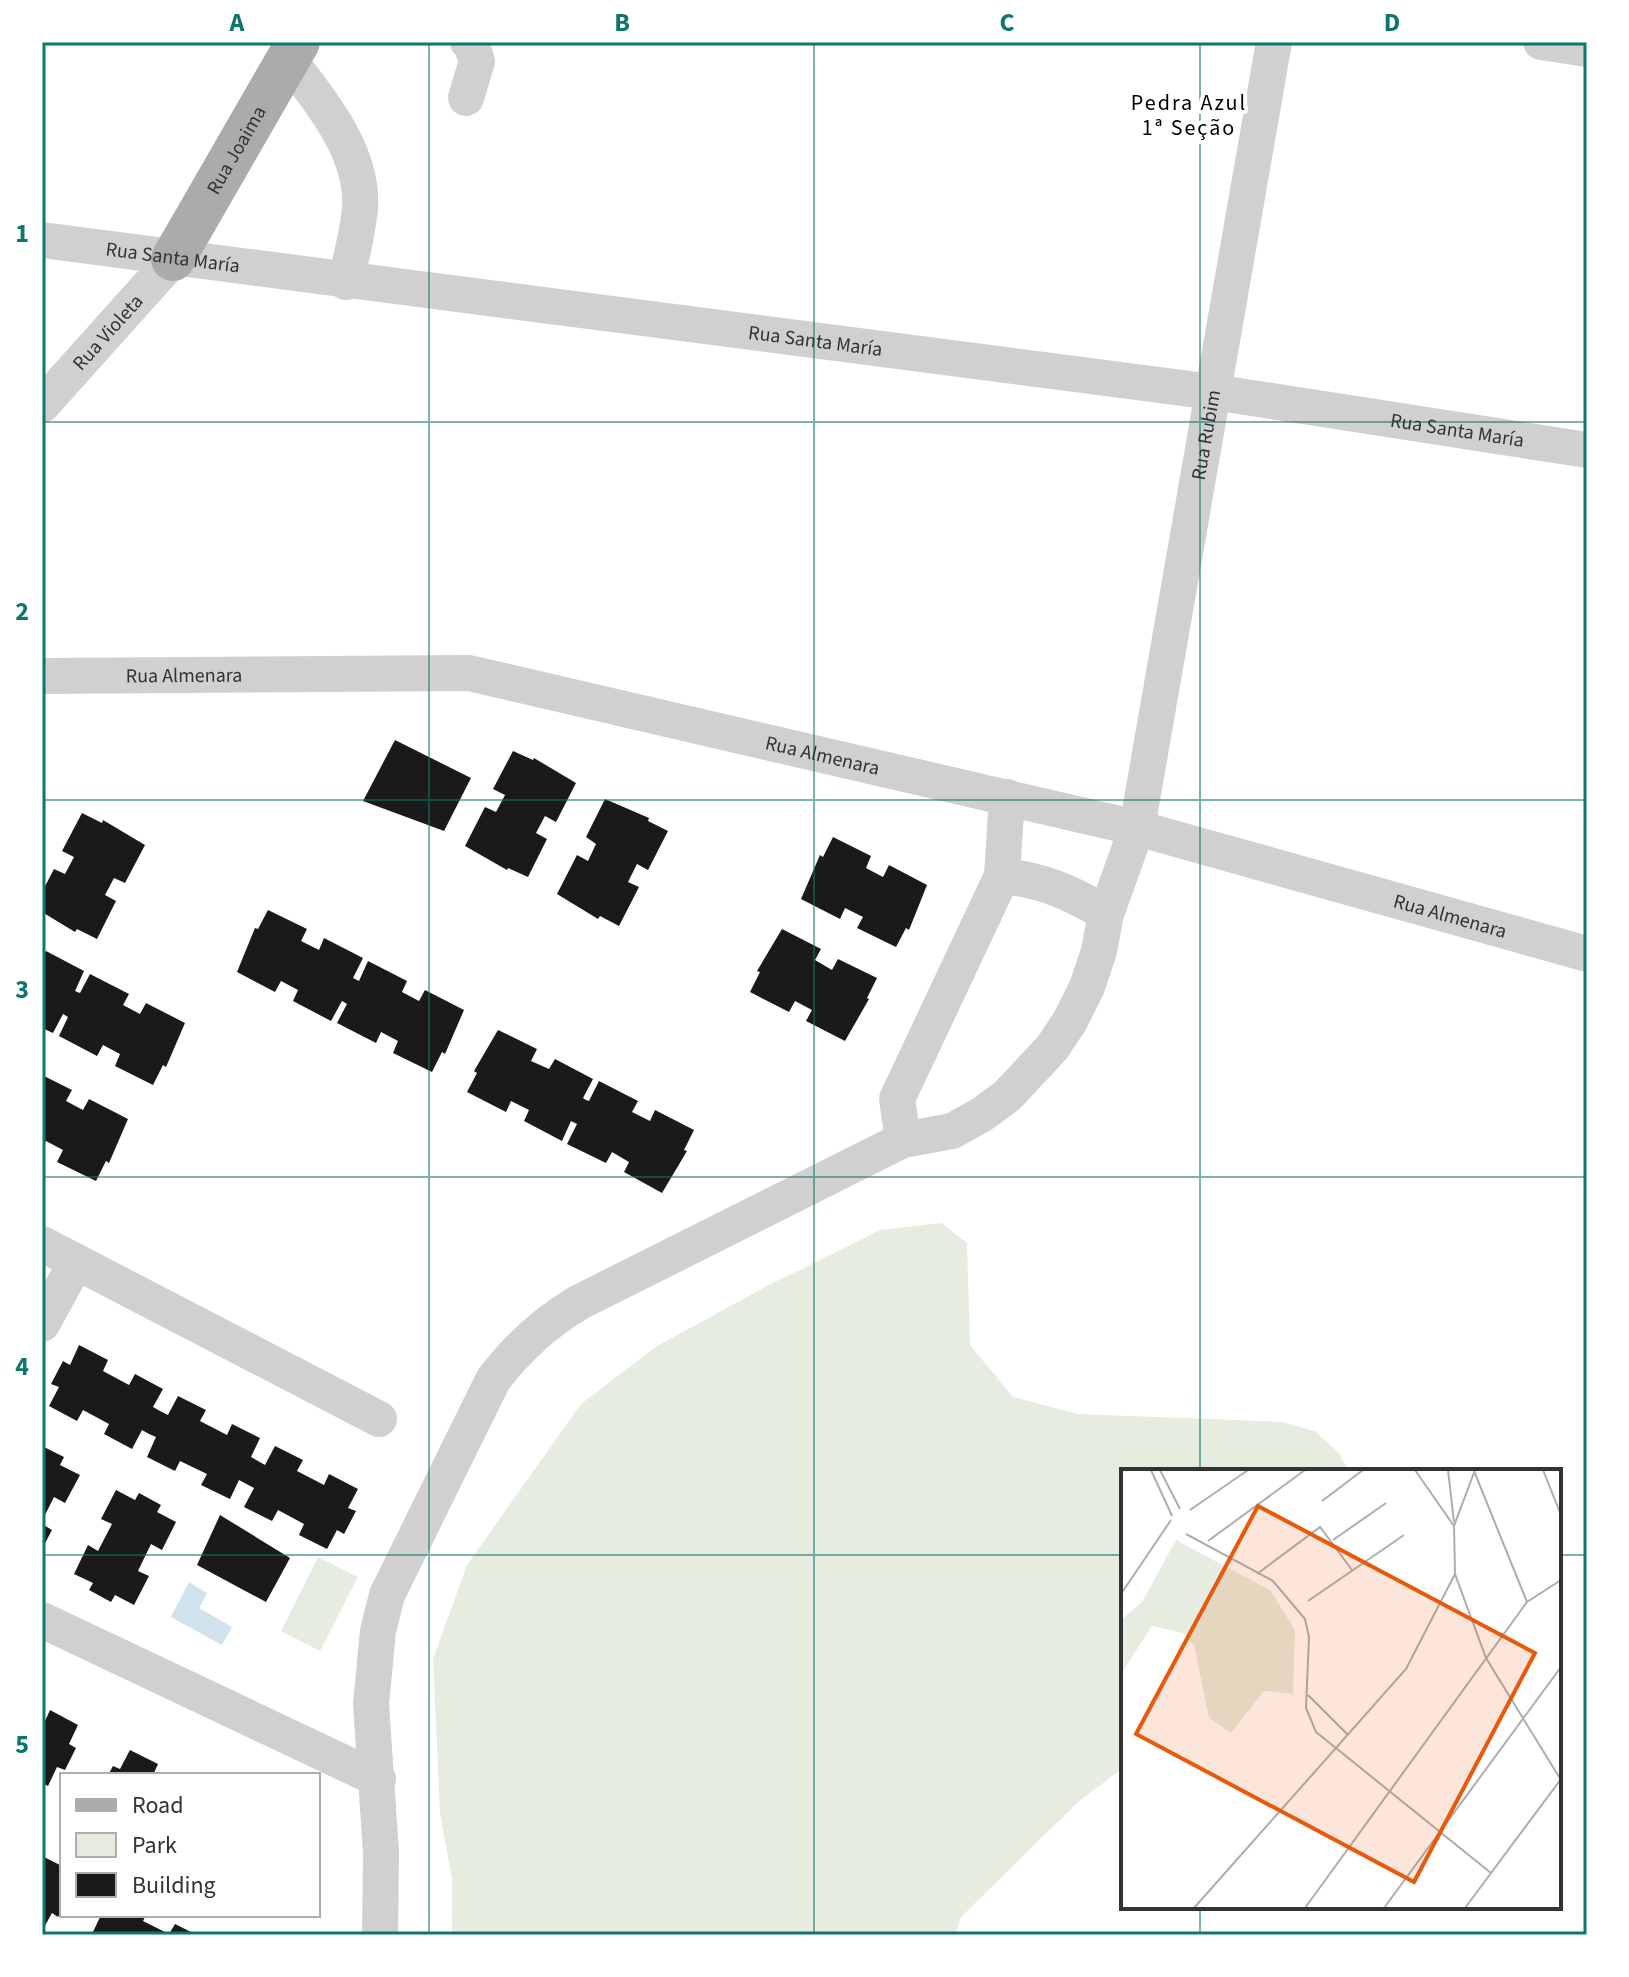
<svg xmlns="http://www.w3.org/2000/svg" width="1629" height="1977" font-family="'Source Sans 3',sans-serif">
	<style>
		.green { fill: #e6ecdf }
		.water { fill: #cfe2ee }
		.building { fill: #1a1a1a }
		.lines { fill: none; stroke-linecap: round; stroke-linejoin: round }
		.minor { stroke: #d0d0d0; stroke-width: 36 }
		.major { stroke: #ababab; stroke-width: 44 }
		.grid { fill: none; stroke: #0f766e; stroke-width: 2; stroke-opacity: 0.55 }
		.labels { text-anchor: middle; stroke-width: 8; stroke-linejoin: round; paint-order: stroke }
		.street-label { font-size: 20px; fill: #333; stroke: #fff }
		.neighbourhood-label { font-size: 22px; letter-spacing: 2px; fill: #000; stroke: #fff }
		.inset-road { fill: none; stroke: #adadad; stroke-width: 2 }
		.view { fill: #e8590c; fill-opacity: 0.15; stroke: #e8590c; stroke-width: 4 }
		.inset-edge { fill: none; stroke: #333; stroke-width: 4 }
		.neatline { fill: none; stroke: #0f766e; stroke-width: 3 }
		.grid-label { font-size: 26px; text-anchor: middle; font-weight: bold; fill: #0f766e }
	</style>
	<rect width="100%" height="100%" fill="#fff"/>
	<g class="green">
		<polygon points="941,1223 967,1243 970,1345 1013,1397 1078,1414 1282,1422 1315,1431 1339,1453 1349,1471 1123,1471 1123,1768 1078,1802 961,1917 955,1935 452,1935 452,1879 440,1813 433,1659 467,1565 581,1404 657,1346 767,1286 880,1230"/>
		<polygon points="318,1557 358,1577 320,1651 281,1631"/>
	</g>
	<polygon class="water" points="189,1582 207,1593 199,1608 232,1627 222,1645 171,1617"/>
	<g class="building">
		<polygon points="395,740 471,778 444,831 363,801"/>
		<polygon points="513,751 533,760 534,758 576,783 556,822 545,816 536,833 547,839 528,877 508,868 507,870 465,846 485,807 496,812 505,795 493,789"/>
		<polygon points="605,799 649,818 648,821 668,831 648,870 637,864 628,882 639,887 619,926 600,916 598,919 557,894 577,855 588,861 596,844 586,837"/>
		<polygon points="82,813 102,823 103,820 145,845 125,883 114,878 105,895 116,901 97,939 77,929 75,932 42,912 42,892 54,869 65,874 74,857 62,851"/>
		<polygon points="833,837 871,856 866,868 883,877 889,865 927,885 909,930 906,928 896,947 857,928 863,917 845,908 840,919 801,899 820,855 823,857"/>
		<polygon points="268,910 307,929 301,941 319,950 324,938 363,958 353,978 359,981 368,961 407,981 402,992 419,1001 425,990 464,1010 445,1054 442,1052 432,1072 393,1053 398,1041 381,1032 376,1043 337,1023 347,1004 344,1002 342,1001 331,1021 293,1001 298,990 281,981 275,992 237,972 255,928 258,929"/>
		<polygon points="782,929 821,949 815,960 832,970 838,959 877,978 867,998 869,999 845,1041 806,1021 812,1010 795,1001 789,1012 750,992 760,972 757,971"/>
		<polygon points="46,951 84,971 75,991 80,993 90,974 129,994 123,1005 140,1014 146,1003 185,1023 166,1067 163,1065 153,1085 115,1066 120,1054 103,1045 97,1056 59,1036 68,1017 63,1014 53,1033 42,1028 42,959"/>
		<polygon points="498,1030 537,1049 531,1061 549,1069 555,1059 593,1079 583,1098 586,1100 589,1101 599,1081 638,1101 632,1112 650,1121 655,1110 694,1130 684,1150 687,1151 662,1193 624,1172 629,1162 612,1152 606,1163 567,1144 577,1124 571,1121 562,1141 524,1121 529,1110 511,1101 506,1112 467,1092 477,1073 474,1071"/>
		<polygon points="42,1075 72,1090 66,1101 83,1110 89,1099 128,1119 109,1163 106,1161 96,1181 57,1162 63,1150 46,1141 42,1148"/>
		<polygon points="79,1345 108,1360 103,1371 129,1385 135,1374 163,1389 153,1407 160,1411 168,1415 178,1396 206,1410 200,1421 227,1435 232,1424 260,1438 251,1457 265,1465 275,1446 303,1460 297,1471 324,1485 329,1474 358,1489 348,1508 356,1511 344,1534 337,1530 327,1549 299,1535 304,1524 278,1510 272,1521 244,1507 254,1488 239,1480 230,1499 201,1485 207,1474 180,1461 175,1471 147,1457 156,1437 149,1434 142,1430 132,1449 104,1434 109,1424 83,1410 77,1421 49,1406 59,1387 51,1384 63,1361 70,1365"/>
		<polygon points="42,1446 64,1457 60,1465 80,1475 65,1503 54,1497 42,1521"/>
		<polygon points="116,1490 135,1500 139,1493 161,1505 157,1512 176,1522 162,1550 151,1544 138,1571 149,1576 134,1605 115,1595 111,1602 89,1590 93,1583 74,1574 88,1545 98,1551 112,1524 101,1519"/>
		<polygon points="220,1515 290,1558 266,1602 197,1565"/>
		<polygon points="42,1524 52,1530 42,1549"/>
		<polygon points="50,1710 78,1725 69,1744 76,1748 65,1770 57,1767 48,1786 42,1783 42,1720 45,1721"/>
		<polygon points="130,1750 158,1764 153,1775 108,1775 113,1766 120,1769"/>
		<polygon points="44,1857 62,1866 62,1910 58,1917 52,1913 42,1931"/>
		<polygon points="101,1915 146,1915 143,1921 169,1934 175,1924 197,1935 95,1935 92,1934"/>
	</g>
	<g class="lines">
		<g class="minor">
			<polyline points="1541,42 1587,49"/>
			<path d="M288,59C320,100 364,153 360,208C358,232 351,257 346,282"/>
			<polyline points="466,98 477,61 471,44 468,42"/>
			<path id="s1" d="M42,240L1213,392L1587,450"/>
			<path id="s2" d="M42,405L173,259"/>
			<path id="s3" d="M42,676L469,673L1137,828L1587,954"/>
			<path d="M1002,876C1042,880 1073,893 1106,914"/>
			<polyline points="903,1140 897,1099 1002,876 1007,797"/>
			<polyline points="42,1244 379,1419"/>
			<polyline points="42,1324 76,1262"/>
			<polyline points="42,1620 378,1779"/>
			<path id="s4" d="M380,1935L381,1853L371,1704L378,1631L387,1595L493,1380C517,1348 543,1324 578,1303L903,1140L952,1131L981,1115L1007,1096L1052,1048L1070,1021L1087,987L1099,951L1106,914L1137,828L1274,42"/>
		</g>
		<path class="major" id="s5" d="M173,259L298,42"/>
	</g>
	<path class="grid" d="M429,42V1935M814,42V1935M1200,42V1471M42,422H1587M42,800H1587M42,1177H1587M42,1555H1123M1559,1555H1587M1200,1907V1935"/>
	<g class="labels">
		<g class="street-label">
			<text dy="7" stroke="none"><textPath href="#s5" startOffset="126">Rua Joaima</textPath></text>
			<text dy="7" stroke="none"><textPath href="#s1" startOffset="132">Rua Santa María</textPath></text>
			<text dy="7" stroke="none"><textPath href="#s2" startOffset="98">Rua Violeta</textPath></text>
			<text dy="7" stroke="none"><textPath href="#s1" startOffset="780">Rua Santa María</textPath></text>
			<text dy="7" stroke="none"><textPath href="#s1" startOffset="1428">Rua Santa María</textPath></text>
			<text dy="7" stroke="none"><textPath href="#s4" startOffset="1878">Rua Rubim</textPath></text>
			<text dy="7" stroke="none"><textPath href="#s3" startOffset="142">Rua Almenara</textPath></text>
			<text dy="7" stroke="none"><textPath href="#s3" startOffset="790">Rua Almenara</textPath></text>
			<text dy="7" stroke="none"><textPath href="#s3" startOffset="1438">Rua Almenara</textPath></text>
		</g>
		<g class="neighbourhood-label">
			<text x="1189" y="110">Pedra Azul<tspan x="1189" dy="25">1ª Seção</tspan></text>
		</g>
	</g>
	<g transform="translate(1121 1469)">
		<rect width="440" height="440" fill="#fff"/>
		<path d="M55,71L149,121L174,161L172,225L143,222L110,264L88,249L73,176L62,164L31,157L0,205V151L21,133Z" fill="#e6ecdf"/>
		<path class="inset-road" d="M30,1L51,47M39,1L59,40M294,1L333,57M327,1L333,53M354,1L333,57L334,105L365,189M422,1L440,46M353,2L406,133M201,32L242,1M69,41L127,1M65,65L152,112L184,150L188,168L185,239L195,263L370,404M212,71L265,34M87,72L184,1M136,105L199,58L231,101M0,125L50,51M187,132L283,66M365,189L440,311M187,226L227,266M73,439L285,200L334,105M184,439L406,133L440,111M263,439L440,198M344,439L440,310"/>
		<path class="view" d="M137,37L414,184L293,413L15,265Z"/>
		<rect width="440" height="440" class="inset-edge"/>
	</g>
	<rect width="1629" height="1977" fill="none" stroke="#ffffff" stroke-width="88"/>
	<rect x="60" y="1773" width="260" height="144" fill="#ffffff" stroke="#adadad" stroke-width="2"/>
	<rect x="76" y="1799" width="40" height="12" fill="#ababab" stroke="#adadad" stroke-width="2"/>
	<text x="132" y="1813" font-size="24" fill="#333333">Road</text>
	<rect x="76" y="1833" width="40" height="24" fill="#e6ecdf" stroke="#adadad" stroke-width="2"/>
	<text x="132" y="1853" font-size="24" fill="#333333">Park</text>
	<rect x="76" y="1873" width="40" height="24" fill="#1a1a1a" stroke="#adadad" stroke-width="2"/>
	<text x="132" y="1893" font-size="24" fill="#333333">Building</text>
	<rect x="44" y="44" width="1541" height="1889" class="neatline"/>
	<g class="grid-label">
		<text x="237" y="31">A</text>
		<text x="622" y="31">B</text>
		<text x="1007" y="31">C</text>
		<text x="1392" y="31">D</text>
		<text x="22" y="242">1</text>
		<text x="22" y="620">2</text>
		<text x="22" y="998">3</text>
		<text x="22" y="1375">4</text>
		<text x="22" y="1753">5</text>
	</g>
</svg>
